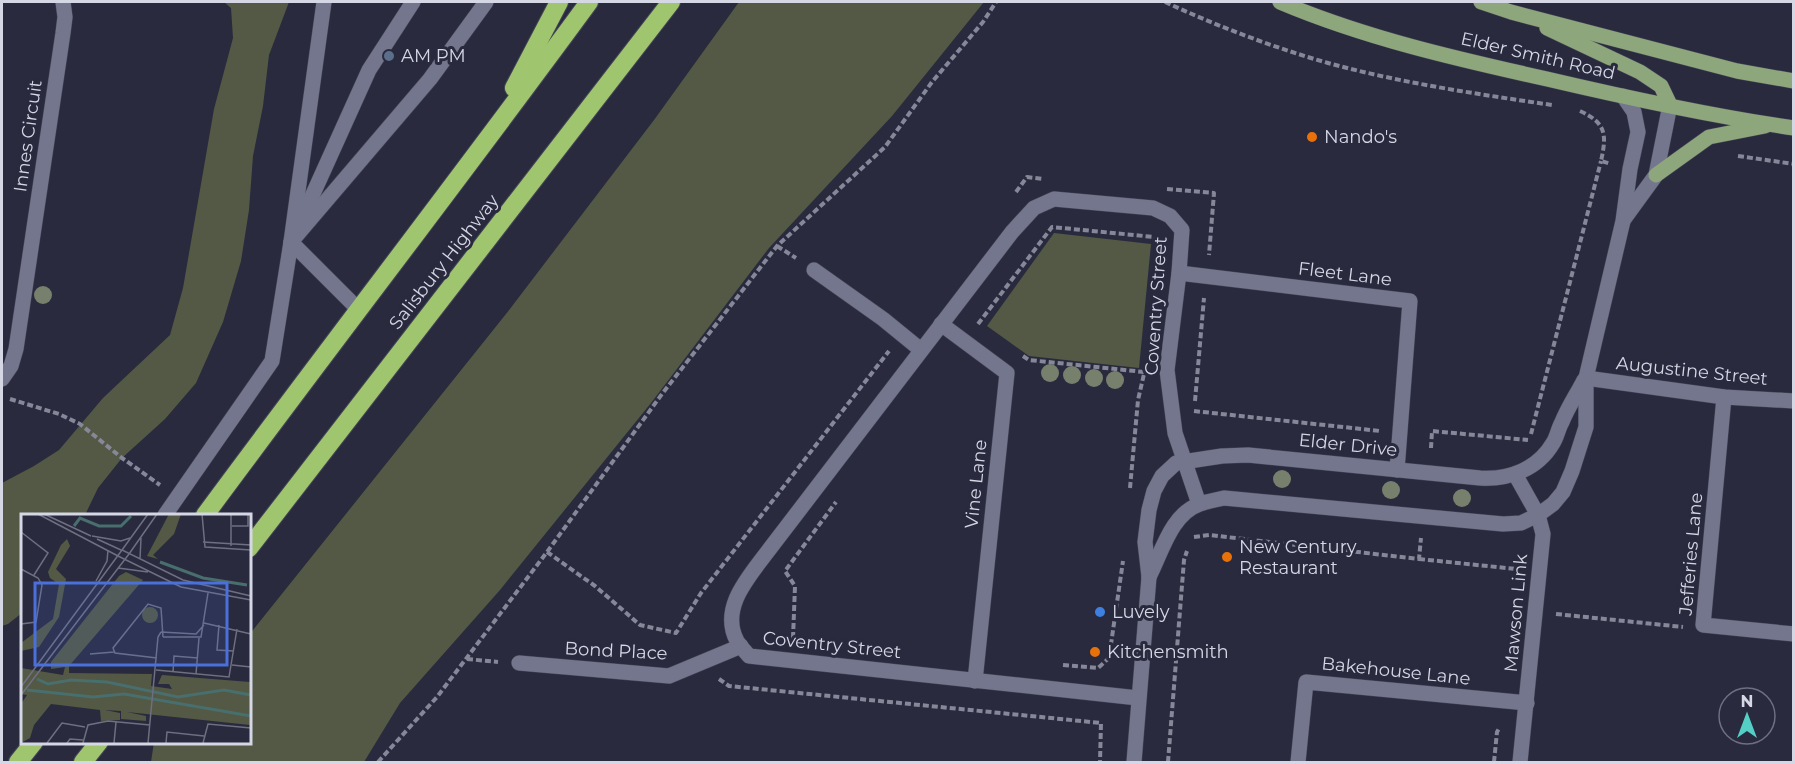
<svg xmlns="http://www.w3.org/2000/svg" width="1795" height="764" font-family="Montserrat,sans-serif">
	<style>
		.green { fill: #535944 }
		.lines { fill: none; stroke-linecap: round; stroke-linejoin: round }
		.minor-casing { stroke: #454557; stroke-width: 16 }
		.major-casing { stroke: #454557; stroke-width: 16 }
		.highway-casing { stroke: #454557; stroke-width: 20 }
		.path { stroke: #868798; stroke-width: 4; stroke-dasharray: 6 3; stroke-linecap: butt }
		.minor { stroke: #74768e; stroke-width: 15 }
		.major { stroke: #8ea67b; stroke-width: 15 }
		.highway { stroke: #9fc66f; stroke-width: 18 }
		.tree { fill: #77806c }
		.service-dot { fill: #5c6f8a; stroke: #292a3e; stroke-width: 2 }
		.food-dot { fill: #e8710a; stroke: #292a3e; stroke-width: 2 }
		.shop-dot { fill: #3f7fe0; stroke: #292a3e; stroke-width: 2 }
		.labels { text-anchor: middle; stroke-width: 6; stroke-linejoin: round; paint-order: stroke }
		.poi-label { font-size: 18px; fill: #d6d7e5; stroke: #292a3e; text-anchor: start }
		.street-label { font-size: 18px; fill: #d6d7e5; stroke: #292a3e }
		.inset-river { fill: none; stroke: #486e6e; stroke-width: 3 }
		.inset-road { fill: none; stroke: #6e6f81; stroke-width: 1.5 }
		.view { fill: #4b70db; fill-opacity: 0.15; stroke: #4b70db; stroke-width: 3 }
		.inset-edge { fill: none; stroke: #d6d7e5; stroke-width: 3 }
	</style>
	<rect width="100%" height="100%" fill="#292a3e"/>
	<g class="green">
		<polygon points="224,2 289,2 269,55 263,106 253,156 249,210 241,261 223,322 196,383 165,419 122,458 98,488 85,515 22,515 22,613 8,624 2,626 2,483 34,466 59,450 103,398 170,335 183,288 214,109 233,38 231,8"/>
		<polygon points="739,2 984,2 892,116 769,248 651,403 500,590 400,703 364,762 151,762 154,742 249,742 249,635 506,314 654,120"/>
		<polygon points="1054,233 1151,244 1139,368 1029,356 987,326"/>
	</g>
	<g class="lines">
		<g class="minor-casing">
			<g id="minor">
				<polyline points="1624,219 1656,175 1670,105"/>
				<polyline points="299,225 369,70 413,2"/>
				<polyline points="291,242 430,79 486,2"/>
				<polyline points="291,242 358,309"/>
				<polyline points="814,270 883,319 921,350"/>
				<polyline points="1179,273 1410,301 1397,470"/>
				<polyline points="941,324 1007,373 975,681"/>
				<polyline points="1586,378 1724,397 1794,401"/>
				<polyline points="2,379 11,366 16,349 63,33 65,17 63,2"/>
				<polyline points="1724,397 1703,625 1794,634"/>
				<polyline points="1515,474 1538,515 1543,534 1520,762"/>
				<polyline points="165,515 272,361 291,242 324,2"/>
				<path d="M1149,577C1162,552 1171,514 1200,504C1208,501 1216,500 1224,498L1503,524L1521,523L1538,515L1553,504L1563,492L1572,471L1586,427V378L1623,221L1630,169L1638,132L1634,112L1623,96"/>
				<polyline points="519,663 669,676 741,646"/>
				<path d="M1138,698L749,656C745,651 740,646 737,641C720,609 747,579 765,555L1012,232L1034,208L1054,199L1153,208L1170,216L1182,230L1179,273L1167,370L1175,433L1199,504"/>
				<path d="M1134,762L1149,577L1145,542L1149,510L1154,491L1162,476L1176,463L1222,456L1248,455L1480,478C1509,480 1538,469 1553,443C1557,437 1558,429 1562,422C1568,407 1577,394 1584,380"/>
				<polyline points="1298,762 1306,682 1527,703"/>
			</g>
		</g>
		<g class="major-casing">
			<g id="major">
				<path d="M1280,2C1365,38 1457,59 1547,79C1628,98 1711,116 1794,128"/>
				<polyline points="1481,2 1511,12 1737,71 1794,81"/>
				<polyline points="1547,28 1640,72 1661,86 1670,105"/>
				<polyline points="1656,175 1709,137 1765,126"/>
			</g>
		</g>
		<g class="highway-casing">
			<g id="highway">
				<polyline points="514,88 559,2"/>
				<path d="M205,515C332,343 463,174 589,2"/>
				<polyline points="249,548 671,2"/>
				<polyline points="18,762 34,742"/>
				<polyline points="83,762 99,742"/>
			</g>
		</g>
		<g class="path">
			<path d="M1165,2C1217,26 1272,47 1328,63C1401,83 1477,94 1552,105"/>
			<path d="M1580,111C1606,123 1607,134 1601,161L1611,164"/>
			<polyline points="1738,156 1794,164"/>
			<polyline points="1167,189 1214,193 1209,255"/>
			<polyline points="1016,192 1027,177 1043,179"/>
			<polyline points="777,246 796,258"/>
			<polyline points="978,324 1052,227 1154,237 1158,244"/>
			<polyline points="1023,356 1029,360 1144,372"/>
			<polyline points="10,399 59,414 80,424 122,458 160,485"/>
			<polyline points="1195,401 1204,298"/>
			<polyline points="1194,411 1380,431"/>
			<polyline points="1531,434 1601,161"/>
			<polyline points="1431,448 1432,431 1528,440"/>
			<polyline points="1130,488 1138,400 1144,374"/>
			<polyline points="1194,537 1209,535 1419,559 1421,538"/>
			<polyline points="547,552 595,586 640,625 676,633 701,593 889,351"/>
			<polyline points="1419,559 1516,569 1516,573"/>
			<polyline points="1556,614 1683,627"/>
			<polyline points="793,638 795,586 785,571 836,502"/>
			<polyline points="467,659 498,662"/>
			<polyline points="1063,665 1098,668 1109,658 1123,561"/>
			<polyline points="719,679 729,686 1101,723 1100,762"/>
			<polyline points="378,762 437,697 547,552 662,394 777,246 885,147 932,82 983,22 996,2"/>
			<polyline points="1168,762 1184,560 1187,551"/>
			<polyline points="1494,762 1497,732 1500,727"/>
		</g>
		<use href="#minor" class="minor"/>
		<use href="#major" class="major"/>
		<use href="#highway" class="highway"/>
	</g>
	<g class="tree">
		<circle cx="43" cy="295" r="9"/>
		<circle cx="1050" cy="373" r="9"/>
		<circle cx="1072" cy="375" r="9"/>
		<circle cx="1094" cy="378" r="9"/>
		<circle cx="1115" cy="380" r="9"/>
		<circle cx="1282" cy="479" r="9"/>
		<circle cx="1391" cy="490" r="9"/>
		<circle cx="1462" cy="498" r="9"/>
	</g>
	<circle class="service-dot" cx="389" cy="56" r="6"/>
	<g class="food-dot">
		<circle cx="1312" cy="137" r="6"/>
		<circle cx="1227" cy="557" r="6"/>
		<circle cx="1095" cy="652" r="6"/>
	</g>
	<circle class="shop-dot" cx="1100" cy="612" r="6"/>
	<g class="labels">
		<g class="poi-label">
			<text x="401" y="62">AM PM</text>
			<text x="1324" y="143">Nando's</text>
			<text x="1239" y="553">New Century<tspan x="1239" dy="21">Restaurant</tspan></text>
			<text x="1112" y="618">Luvely</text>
			<text x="1107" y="658">Kitchensmith</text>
		</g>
		<g class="street-label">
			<text transform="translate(1538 56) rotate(13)" y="6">Elder Smith Road</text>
			<text transform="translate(28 136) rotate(-82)" y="6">Innes Circuit</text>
			<text transform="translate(444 262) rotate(-52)" y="6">Salisbury Highway</text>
			<text transform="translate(1345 274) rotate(7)" y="6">Fleet Lane</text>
			<text transform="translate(1156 306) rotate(-86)" y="6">Coventry Street</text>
			<text transform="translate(1692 371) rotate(6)" y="6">Augustine Street</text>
			<text transform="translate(1348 445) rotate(6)" y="6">Elder Drive</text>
			<text transform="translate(976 484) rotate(-84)" y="6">Vine Lane</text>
			<text transform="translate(1691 554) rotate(-85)" y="6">Jefferies Lane</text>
			<text transform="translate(1516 613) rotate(-85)" y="6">Mawson Link</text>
			<text transform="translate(832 645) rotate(6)" y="6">Coventry Street</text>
			<text transform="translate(616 651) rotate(3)" y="6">Bond Place</text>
			<text transform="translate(1396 671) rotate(6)" y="6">Bakehouse Lane</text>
		</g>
	</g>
	<g transform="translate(21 514)">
		<rect width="230" height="230" fill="#292a3e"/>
		<path d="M148,0H160L153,20L132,41L137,45L126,42ZM46,25L49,32L35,55L45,65L38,103L18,133L0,137V129L32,105L38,70L29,64L27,58L40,31ZM105,58L122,66L48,152V159L131,160L130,172L151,175L148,170H137L141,161L229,168V211L106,198L125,202V207L100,205V197L84,196L99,199V206L80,207L79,196L30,190L13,211L9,224L0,229V190L6,181L0,180V154L42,161L44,153L30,155V148L98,62ZM121 101a8 8 0 1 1 16 0a8 8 0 1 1-16 0Z" fill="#535944"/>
		<path class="inset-river" d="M53,12L59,4L78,12H100L110,2M139,48L182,64L226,71M16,165L27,170L50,166L86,168L157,183L203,176L230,181M6,176L72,183L103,180L230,202"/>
		<path class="inset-road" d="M17,0L97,42M23,0L70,22M127,0L101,36L162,66L230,82M181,0L184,33L230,36M211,12H227V0M0,18L27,39L13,61M71,22L100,27L109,24M76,25L100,36M182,28L230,31M210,32V0M108,40L136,0M97,42L160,73L230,86M119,45L120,24M97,54L127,58M0,55L17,64L21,71L15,108L0,110M75,67L86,47L87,36M183,109L230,120M198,111L196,136L213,137M140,118L175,120L183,111M142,123H180L187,79M69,140L93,138M136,144L94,139L92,134L127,90L140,94L142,123M211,151L230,153M135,156L208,163L216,115M152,158L153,142L177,144M175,160L178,124M0,173L101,36M0,181L108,40M26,229L41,209L64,213M46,229L49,225L62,226M62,229L67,211L87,207L129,211M93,229L95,208M127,229L137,123L140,118M145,229L146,218L183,222M182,229L187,210L230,214"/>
		<path class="view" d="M14,69H206V151H14Z"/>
		<rect width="230" height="230" class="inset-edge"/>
	</g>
	<rect width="1795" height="764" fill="none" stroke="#d6d7e5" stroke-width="6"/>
	<g transform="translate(1747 716)"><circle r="28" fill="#292a3e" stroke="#6e6f81" stroke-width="1.5"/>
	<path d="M0-4.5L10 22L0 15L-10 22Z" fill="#55cec5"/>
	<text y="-9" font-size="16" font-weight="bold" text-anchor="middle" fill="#d6d7e5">N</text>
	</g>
</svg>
